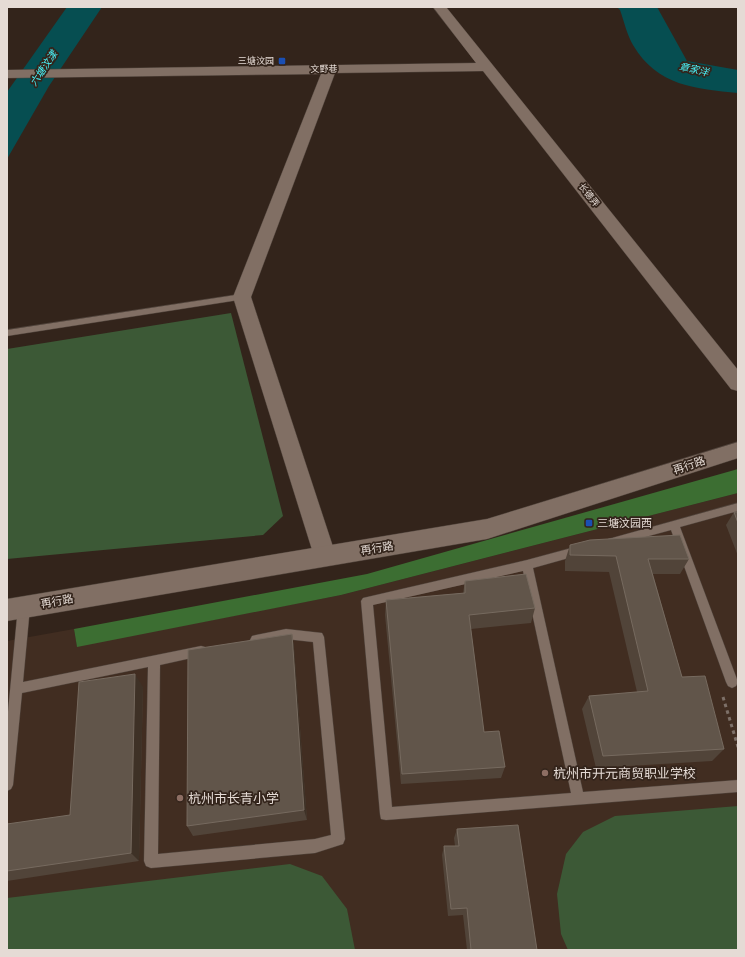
<svg xmlns="http://www.w3.org/2000/svg" width="745" height="957" font-family="'Source Serif 4','Noto Sans SC',serif">
	<style>
		.built { fill: #412d21 }
		.green { fill: #3c5936 }
		.forest { fill: #3c6e32 }
		.water { fill: #064e51 }
		.lines { fill: none; stroke-linecap: round; stroke-linejoin: round }
		.service-casing { stroke: #4f433b; stroke-width: 1 }
		.minor-casing { stroke: #4f433b; stroke-width: 1 }
		.tertiary-casing { stroke: #4f433b; stroke-width: 1 }
		.path { stroke: #7d7068; stroke-width: 3; stroke-dasharray: 3.5 3.5; stroke-linecap: butt }
		.service { fill: #816f64; fill-rule: evenodd }
		.minor { fill: #816f64; fill-rule: evenodd }
		.tertiary { fill: #816f64; fill-rule: evenodd }
		.wall { fill: #514439 }
		.shaded-wall { fill: #3e3126 }
		.building { fill: #61554a; stroke: #766a5f }
		.transit-dot { fill: #1a4fb4; stroke: #33241b; stroke-width: 1.5 }
		.education-dot { fill: #8d6e63; stroke: #33241b; stroke-width: 1.5 }
		.labels { text-anchor: middle; stroke-width: 3.5; stroke-linejoin: round; paint-order: stroke }
		.far-poi-label { font-size: 9px; fill: #e5dbd5; stroke: #33241b; text-anchor: end }
		.far-street-label { font-size: 9px; fill: #e5dbd5; stroke: #33241b }
		.far-water-label { font-size: 10px; font-style: italic; fill: #49f6fc; stroke: #33241b }
		.street-label { font-size: 11px; fill: #e5dbd5; stroke: #33241b }
		.poi-label { font-size: 11px; fill: #e5dbd5; stroke: #33241b; text-anchor: start }
		.near-poi-label { font-size: 13px; fill: #e5dbd5; stroke: #33241b; text-anchor: start }
	</style>
	<rect width="100%" height="100%" fill="#33241b"/>
	<polygon class="built" points="738,493 738,950 7,950 7,641 74,629 77,646 341,595"/>
	<g class="green">
		<polygon points="231,313 283,516 263,535 7,559 7,349"/>
		<polygon points="738,806 738,950 568,950 561,934 557,894 566,854 583,832 615,816"/>
		<polygon points="290,864 322,876 347,909 355,950 7,950 7,898"/>
	</g>
	<polygon class="forest" points="738,469 738,493 341,595 77,647 74,629 367,574"/>
	<g class="water">
		<polygon points="67,7 102,7 49,86 7,159 7,92"/>
		<path d="M617,7H657L687,61L738,70V93C696,89 657,86 633,45C627,35 624,21 620,10Z"/>
	</g>
	<g class="lines">
		<g class="service-casing">
			<g id="service">
				<polygon points="242,294 245,295 246,297 245,299 7,336 7,330"/>
				<polygon points="738,503 738,511 680,527 738,682 736,686 732,688 728,686 726,682 671,530 612,546 608,545 607,542 608,539 612,538"/>
				<path d="M579,546L583,548L584,551L583,554L533,568L583,792L738,780V792L386,820L381,819L380,814L361,601L363,598L527,560ZM523,571L571,793L392,807L373,605Z"/>
				<polygon points="24,602 28,603 30,607 23,682 201,646 205,647 207,651 205,655 160,665 158,854 315,839 331,835 313,642 286,639 256,645 252,644 250,640 252,636 256,635 286,629 322,633 324,637 345,839 343,844 315,853 151,868 146,866 144,861 148,667 22,693 13,785 11,789 7,791 7,722 18,607 20,603"/>
			</g>
		</g>
		<g class="minor-casing">
			<polygon id="minor" points="433,7 446,7 738,370 738,391 731,389 483,71 335,73 251,297 336,556 333,563 325,566 317,563 314,556 233,297 321,74 7,78 7,70 476,63"/>
		</g>
		<g class="tertiary-casing">
			<polygon id="tertiary" points="738,442 738,458 487,539 7,621 7,599 487,519"/>
		</g>
		<polyline class="path" points="723,697 738,747"/>
		<use href="#service" class="service"/>
		<use href="#minor" class="minor"/>
		<use href="#tertiary" class="tertiary"/>
	</g>
	<g class="wall">
		<polygon points="734,512 738,512 738,556 726,525"/>
		<polygon points="570,545 689,559 680,574 653,574 682,677 724,749 712,761 596,768 582,709 589,696 637,692 609,572 565,571 565,561"/>
		<polygon points="465,581 535,608 531,623 471,629 484,732 505,767 501,778 401,784 385,615 386,600 463,593"/>
		<polygon points="292,634 294,648 307,820 193,836 187,826"/>
		<polygon points="143,687 139,861 7,881 7,824 70,815"/>
		<polygon points="457,829 537,950 467,950 463,915 448,916 442,855 444,846 455,846 454,838"/>
	</g>
	<g class="shaded-wall">
		<polygon points="292,634 294,648 307,820 304,810"/>
		<polygon points="135,674 143,687 139,861 131,853"/>
	</g>
	<g class="building">
		<polygon points="734,512 738,512 738,523"/>
		<polygon points="680,535 689,559 648,559 682,677 705,676 724,749 603,756 589,696 648,691 616,556 570,555 570,545 590,540"/>
		<polygon points="526,574 535,608 469,615 484,732 499,731 505,767 402,774 386,600 465,593 465,581"/>
		<polygon points="292,634 304,810 187,826 188,650"/>
		<polygon points="135,674 131,853 7,871 7,824 70,815 79,682"/>
		<polygon points="518,825 537,950 471,950 467,908 451,909 444,846 459,846 457,829"/>
	</g>
	<g class="transit-dot">
		<rect x="278" y="57" width="8" height="8" rx="2"/>
		<rect x="585" y="519" width="8" height="8" rx="2"/>
	</g>
	<g class="education-dot">
		<circle cx="545" cy="773" r="4"/>
		<circle cx="180" cy="798" r="4"/>
	</g>
	<g class="labels">
		<g class="far-poi-label">
			<text x="274" y="64">三塘汶园</text>
		</g>
		<g class="far-street-label">
			<text transform="translate(324 69) rotate(-1)" y="3">文野巷</text>
			<text transform="translate(589 195) rotate(52)" y="3">长德弄</text>
		</g>
		<g class="far-water-label">
			<text transform="translate(43 68) rotate(-56)" y="4">六塘汶漾</text>
			<text transform="translate(694 69) rotate(12)" y="4">章家洋</text>
		</g>
		<g class="street-label">
			<text transform="translate(689 465) rotate(-18)" y="4">再行路</text>
			<text transform="translate(377 548) rotate(-9)" y="4">再行路</text>
			<text transform="translate(57 601) rotate(-10)" y="4">再行路</text>
		</g>
		<g class="poi-label">
			<text x="597" y="527">三塘汶园西</text>
		</g>
		<g class="near-poi-label">
			<text x="553" y="778">杭州市开元商贸职业学校</text>
			<text x="188" y="803">杭州市长青小学</text>
		</g>
	</g>
	<rect width="745" height="957" fill="none" stroke="#e5dbd5" stroke-width="16"/>
</svg>
